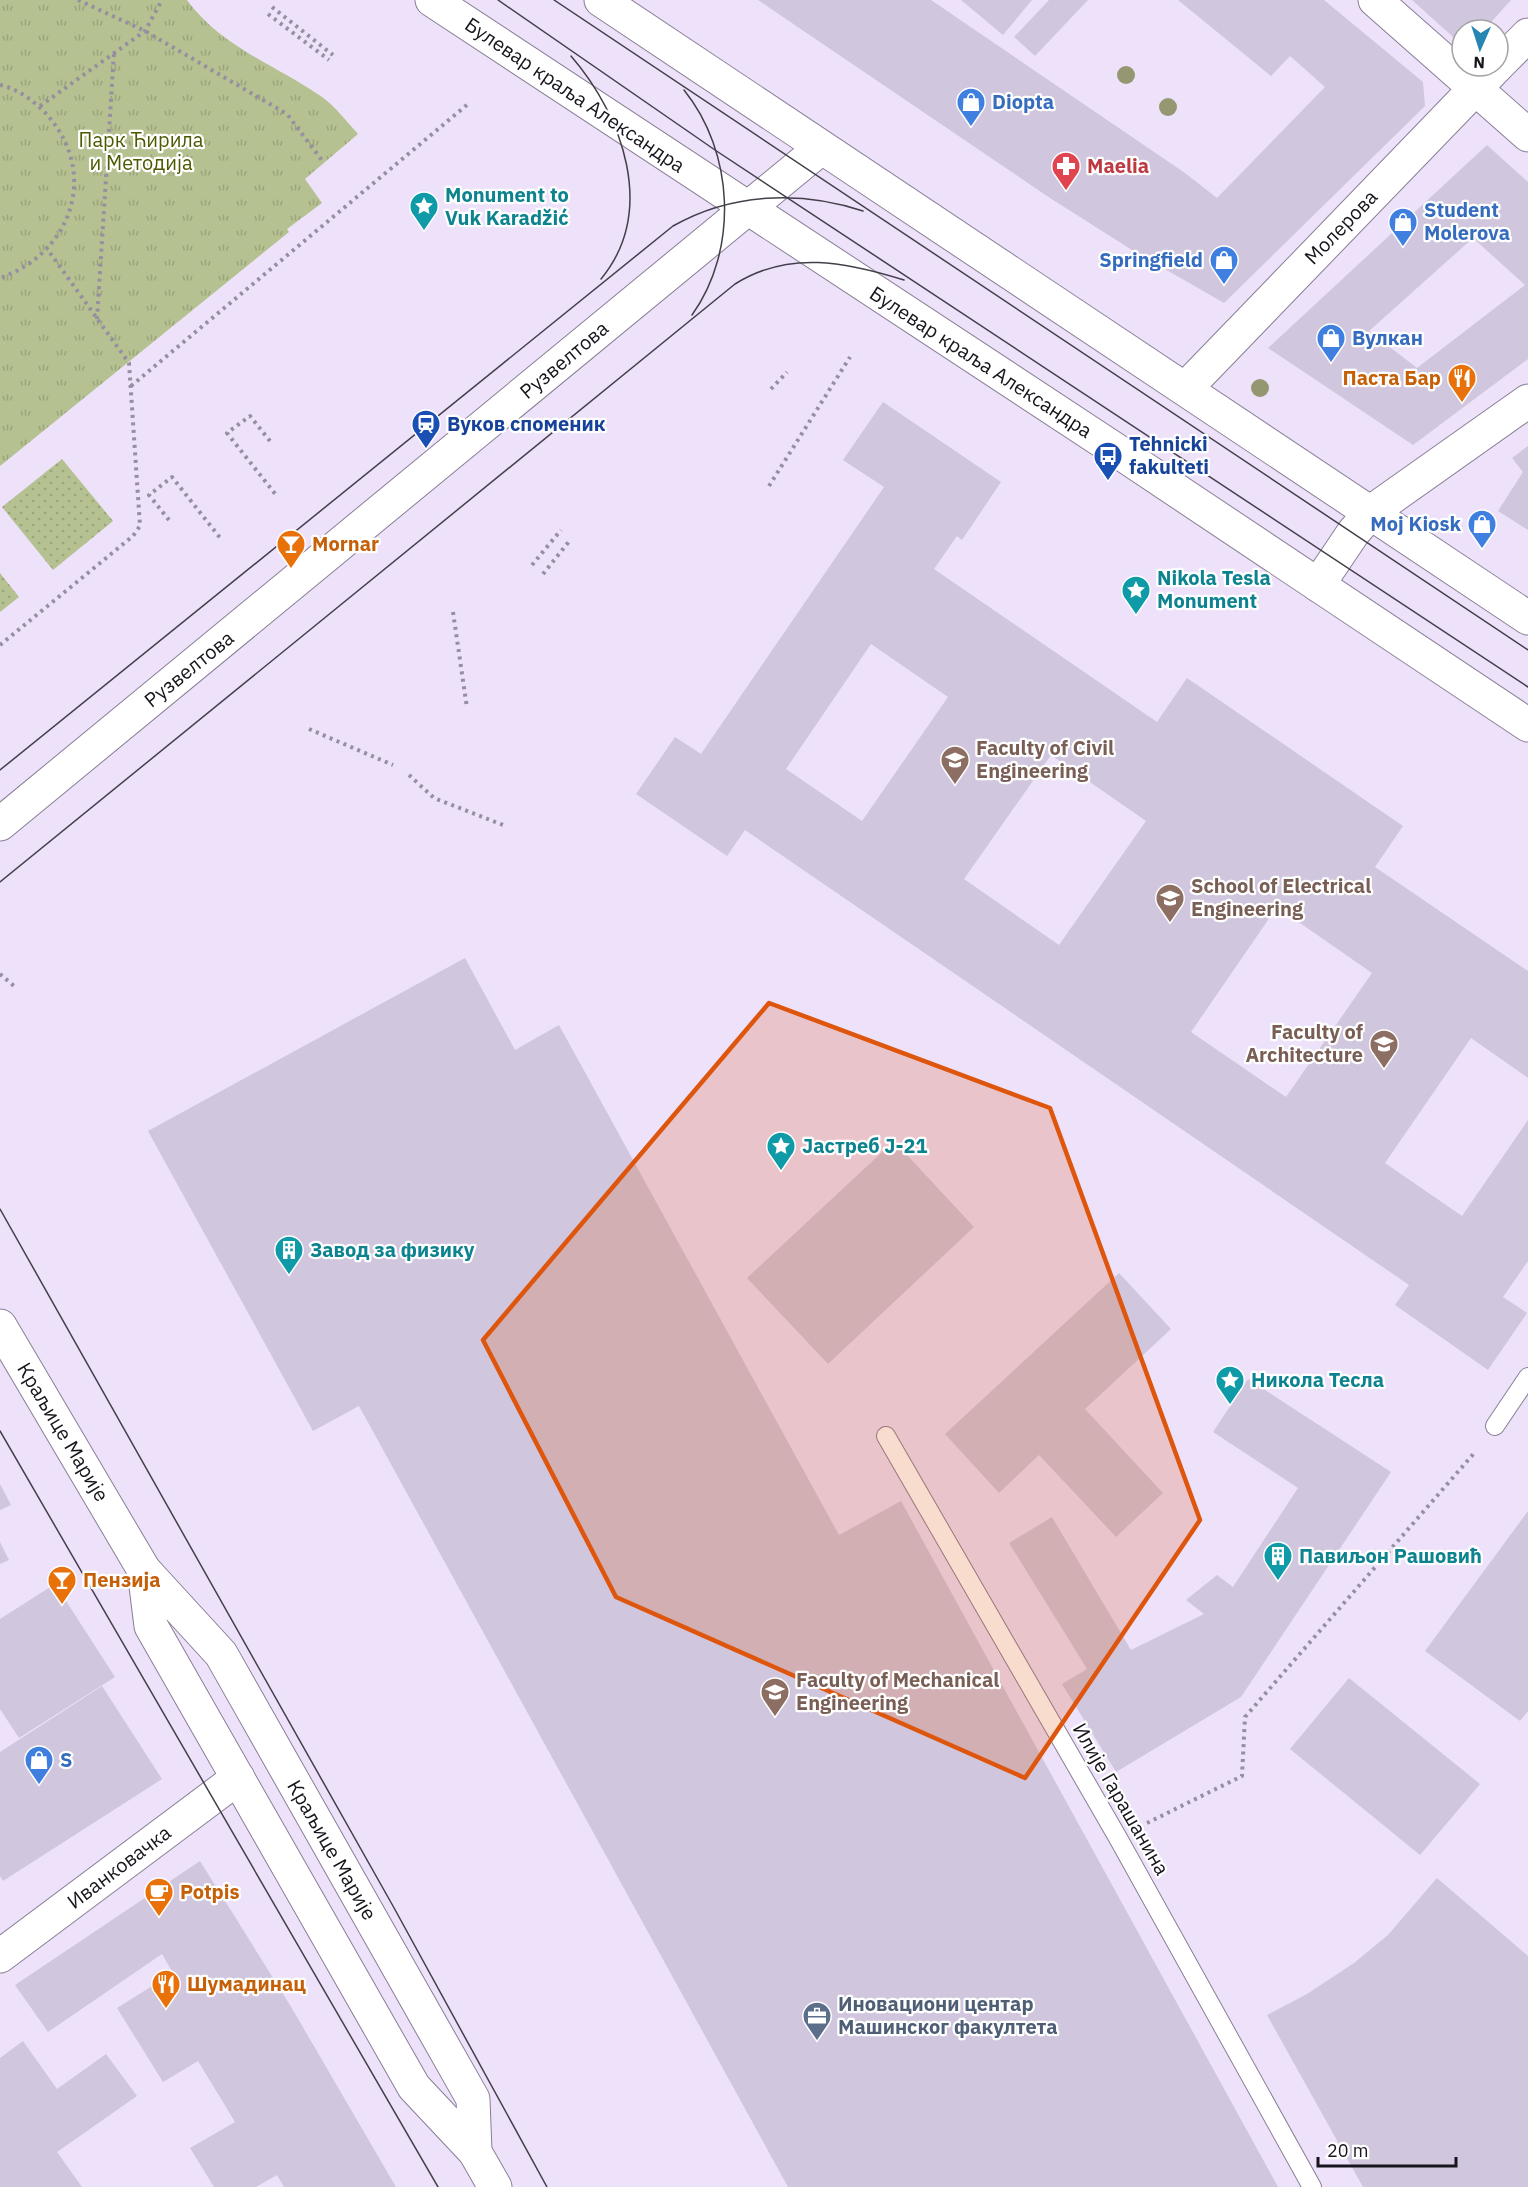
<svg xmlns="http://www.w3.org/2000/svg" width="1528" height="2187" font-family="'IBM Plex Sans',sans-serif">
	<style>
		.grass { fill: url(#grass-tufts) }
		.garden { fill: url(#garden-dots) }
		.building { fill: #d0c6dd; fill-rule: evenodd }
		.lines { fill: none; stroke-linecap: round; stroke-linejoin: round }
		.service-casing { stroke: #897f95; stroke-width: 20 }
		.minor-casing { stroke: #897f95; stroke-width: 35 }
		.secondary-casing { stroke: #897f95; stroke-width: 35 }
		.path { stroke: #978fa0; stroke-width: 4; stroke-dasharray: 3 4.5; stroke-linecap: butt }
		.service { stroke: #fff; stroke-width: 18 }
		.minor { stroke: #fff; stroke-width: 33 }
		.secondary { stroke: #fff; stroke-width: 33 }
		.tram { stroke: #443f4a; stroke-width: 1.5 }
		.tree { fill: #959771 }
		.marked { fill: #de560d; fill-opacity: 0.2; stroke: #de560d; stroke-width: 4.5; stroke-linejoin: round }
		.labels { text-anchor: middle; stroke-width: 4.5; stroke-linejoin: round; paint-order: stroke }
		.street-label { font-size: 20px; fill: #18141c; stroke: #fff }
		.shop-label { font-size: 20px; font-weight: bold; fill: #366cbe; stroke: #fff; text-anchor: start }
		.park-label { font-size: 20px; fill: #4d5901; stroke: #fff }
		.health-label { font-size: 20px; font-weight: bold; fill: #be3a42; stroke: #fff; text-anchor: start }
		.culture-label { font-size: 20px; font-weight: bold; fill: #0d838f; stroke: #fff; text-anchor: start }
		.food-label { font-size: 20px; font-weight: bold; fill: #c56008; stroke: #fff; text-anchor: start }
		.transit-label { font-size: 20px; font-weight: bold; fill: #164399; stroke: #fff; text-anchor: start }
		.education-label { font-size: 20px; font-weight: bold; fill: #785e54; stroke: #fff; text-anchor: start }
		.service-label { font-size: 20px; font-weight: bold; fill: #4e5e75; stroke: #fff; text-anchor: start }
	</style>
	<defs>
		<pattern id="grass-tufts" width="24" height="20" patternUnits="userSpaceOnUse" patternTransform="scale(1.5)"><rect width="24" height="20" fill="#b5c191"/><path d="M3 7l-1-3M5 7V3M7 7l1-3M15 17l-1-3M17 17v-4M19 17l1-3" fill="none" stroke="#9ba57c"/></pattern>
		<pattern id="garden-dots" width="8" height="8" patternUnits="userSpaceOnUse" patternTransform="scale(1.5)"><rect width="8" height="8" fill="#b5c191"/><path d="M2 2h.1M6 6h.1" fill="none" stroke="#9ba57c" stroke-width="1.8" stroke-linecap="round"/></pattern>
	</defs>
	<rect width="100%" height="100%" fill="#ede2fa"/>
	<path class="grass" d="M0,0H187C221,47 276,65 322,97C335,106 347,122 358,134L305,179L322,203L287,229L289,232L0,466Z"/>
	<g class="garden">
		<polygon points="62,459 113,521 53,570 2,507"/>
		<polygon points="0,573 19,597 0,612"/>
	</g>
	<g class="building">
		<polygon points="758,0 931,0 1185,173 1217,198 1325,87 1290,56 1271,76 1178,0 1324,0 1423,82 1425,106 1224,303 1132,250 1050,198"/>
		<polygon points="961,0 1032,0 1003,35"/>
		<polygon points="1049,0 1088,0 1035,56 1014,37"/>
		<polygon points="1412,0 1511,0 1484,30 1462,30 1462,45"/>
		<path d="M1487,145L1528,182V359L1413,445L1268,348ZM1473,238L1525,285L1417,368L1369,331Z"/>
		<path d="M883,402L1001,482L962,540L957,536L934,569L1157,722L1187,678L1403,826L1375,867L1528,971V1078L1471,1038L1385,1163L1462,1216L1528,1120V1261L1503,1297L1527,1313L1488,1370L1395,1305L1409,1285L745,830L727,856L636,794L675,737L701,754L884,487L843,460ZM871,644L948,697L862,821L786,769ZM1051,755L1146,821L1059,945L964,879ZM1277,907L1372,973L1286,1097L1191,1032Z"/>
		<polygon points="1528,446 1528,530 1498,511 1523,472 1512,458"/>
		<polygon points="465,958 515,1050 559,1025 839,1535 901,1501 1278,2187 788,2187 359,1406 313,1431 148,1131"/>
		<polygon points="894,1141 974,1227 828,1364 747,1278"/>
		<polygon points="1119,1273 1171,1329 1085,1409 1163,1493 1116,1537 1039,1455 999,1493 945,1434"/>
		<polygon points="1248,1379 1391,1472 1241,1697 1116,1772 1062,1684 1087,1669 1009,1543 1052,1517 1131,1650 1204,1614 1186,1600 1217,1575 1233,1587 1298,1488 1213,1432"/>
		<polygon points="0,1484 11,1505 0,1510"/>
		<polygon points="1528,1511 1528,1711 1520,1721 1425,1651"/>
		<polygon points="0,1542 9,1560 0,1564"/>
		<polygon points="55,1584 115,1677 19,1738 0,1709 0,1619"/>
		<polygon points="1349,1678 1480,1784 1420,1855 1290,1749"/>
		<polygon points="102,1686 162,1779 3,1881 0,1876 0,1752"/>
		<polygon points="200,1861 290,2005 396,2187 284,2187 277,2175 256,2187 214,2187 190,2148 235,2122 198,2061 163,2082 117,2008 173,1973 162,1954 48,2032 15,1985"/>
		<polygon points="1437,1878 1528,1956 1528,2187 1363,2187 1267,2015 1307,1994 1354,1963 1388,1935"/>
		<polygon points="23,2041 57,2089 106,2054 137,2096 57,2152 82,2187 0,2187 0,2058"/>
	</g>
	<g class="lines">
		<g class="service-casing">
			<g id="service">
				<polyline points="1495,1426 1528,1377"/>
				<polyline points="886,1436 1118,1838 1312,2187"/>
			</g>
		</g>
		<g class="minor-casing">
			<g id="minor">
				<polyline points="1375,0 1528,135"/>
				<polyline points="1498,65 1528,35"/>
				<polyline points="1186,388 1497,66"/>
				<polyline points="1318,585 1353,533 1371,512 1528,401"/>
				<polyline points="0,1956 238,1778"/>
			</g>
		</g>
		<g class="secondary-casing">
			<g id="secondary">
				<polyline points="432,0 1122,454 1528,725"/>
				<polyline points="601,0 1528,618"/>
				<polyline points="0,824 821,148"/>
				<polyline points="0,1326 144,1570 221,1654 473,2099 475,2152"/>
				<polyline points="144,1570 151,1626 414,2087 475,2152 495,2187"/>
			</g>
		</g>
		<g class="path">
			<polyline points="78,0 145,31 287,114 324,163"/>
			<polyline points="272,7 333,55"/>
			<polyline points="268,14 329,60"/>
			<path d="M0,85C19,89 37,103 49,117C99,176 70,254 0,278"/>
			<polyline points="40,106 145,31 162,0"/>
			<polyline points="97,319 114,53"/>
			<polyline points="131,386 468,104"/>
			<polyline points="771,389 787,372"/>
			<polyline points="270,441 250,416 227,433 276,495"/>
			<polyline points="769,486 850,357"/>
			<polyline points="169,520 149,495 172,477 221,539"/>
			<polyline points="532,565 561,530"/>
			<polyline points="543,574 571,539"/>
			<polyline points="453,612 467,708"/>
			<polyline points="0,645 133,536 140,526 129,363 48,250"/>
			<polyline points="309,729 393,765"/>
			<polyline points="409,775 434,798 503,825"/>
			<polyline points="0,974 14,986"/>
			<polyline points="1147,1823 1242,1776 1245,1717 1476,1451"/>
		</g>
		<use href="#service" class="service"/>
		<use href="#minor" class="minor"/>
		<use href="#secondary" class="secondary"/>
		<g class="tram">
			<polyline points="498,0 715,150 1528,687"/>
			<polyline points="554,0 1528,650"/>
			<path d="M571,56C623,116 657,211 601,279"/>
			<path d="M684,90C734,152 739,249 692,315"/>
			<path d="M0,770L673,226C731,193 800,190 863,211"/>
			<path d="M0,882L735,284C789,250 846,262 904,280"/>
			<polyline points="0,1209 393,1906 547,2187"/>
			<polyline points="0,1431 438,2187"/>
		</g>
	</g>
	<g class="tree">
		<circle cx="1126" cy="75" r="9"/>
		<circle cx="1168" cy="107" r="9"/>
		<circle cx="1260" cy="388" r="9"/>
	</g>
	<path class="marked" d="M769,1003L1050,1108L1200,1520L1025,1778L616,1597L483,1340Z"/>
	<defs>
		<g id="shop-pin" transform="scale(1.5)"><path d="M0 17L-7.5 6A9.5 9.5 0 1 1 7.5 6Z" fill="#3f7fe0" stroke="#fff"/><path d="M-5-2.5h2.3a2.7 3.5 0 0 1 5.4 0H5L5.5 6h-11ZM-1.5-2.5h3a1.5 2.3 0 0 0-3 0Z" fill="#fff"/></g>
		<g id="pharmacy-pin" transform="scale(1.5)"><path d="M0 17L-7.5 6A9.5 9.5 0 1 1 7.5 6Z" fill="#e0444e" stroke="#fff"/><path d="M-2-6h4v4h4v4h-4v4h-4v-4h-4v-4h4Z" fill="#fff"/></g>
		<g id="sight-pin" transform="scale(1.5)"><path d="M0 17L-7.5 6A9.5 9.5 0 1 1 7.5 6Z" fill="#0f9aa8" stroke="#fff"/><path d="M0-6L1.8-2.2L6-1.7L2.9 1.2L3.7 5.4L0 3.3L-3.7 5.4L-2.9 1.2L-6-1.7L-1.8-2.2Z" fill="#fff"/></g>
		<g id="restaurant-pin" transform="scale(1.5)"><path d="M0 17L-7.5 6A9.5 9.5 0 1 1 7.5 6Z" fill="#e8710a" stroke="#fff"/><path d="M-5-6h1v4h1v-4h1v4h1v-4h1v5L-1.5 .5V6h-2V.5L-5-1ZM5-6V6H3V1.5H1.5Q1.5-4 5-6Z" fill="#fff"/></g>
		<g id="station-pin" transform="scale(1.5)"><path d="M0 17L-7.5 6A9.5 9.5 0 1 1 7.5 6Z" fill="#1a4fb4" stroke="#fff"/><path d="M-3-6H3Q5-6 5-4V2Q5 4 3 4L4.5 6H3L1.5 4h-3L-3 6H-4.5L-3 4Q-5 4-5 2V-4Q-5-6-3-6ZM-3.5-4v3h7v-3ZM-3.5 1v1.5H-2V1ZM2 1v1.5H3.5V1Z" fill="#fff"/></g>
		<g id="bus-pin" transform="scale(1.5)"><path d="M0 17L-7.5 6A9.5 9.5 0 1 1 7.5 6Z" fill="#1a4fb4" stroke="#fff"/><path d="M-5-6H5V4H4V6H2V4H-2V6H-4V4H-5ZM-3.5-4V0h7V-4ZM-3.5 1.2v1.5H-2V1.2ZM2 1.2v1.5H3.5V1.2Z" fill="#fff"/></g>
		<g id="bar-pin" transform="scale(1.5)"><path d="M0 17L-7.5 6A9.5 9.5 0 1 1 7.5 6Z" fill="#e8710a" stroke="#fff"/><path d="M-6-5H6L.8 .8V4.5H3.5V6h-7V4.5H-.8V.8Z" fill="#fff"/></g>
		<g id="university-pin" transform="scale(1.5)"><path d="M0 17L-7.5 6A9.5 9.5 0 1 1 7.5 6Z" fill="#8d6e63" stroke="#fff"/><path d="M0-5L7-2L0 1L-7-2ZM-4 1L0 2.5L4 1V4Q0 6-4 4Z" fill="#fff"/></g>
		<g id="building-pin" transform="scale(1.5)"><path d="M0 17L-7.5 6A9.5 9.5 0 1 1 7.5 6Z" fill="#0f9aa8" stroke="#fff"/><path d="M-4-6H4V6H1V3H-1V6H-4ZM-2.5-4.3h1.7v1.8h-1.7ZM.8-4.3h1.7v1.8H.8ZM-2.5-1h1.7V.8h-1.7ZM.8-1h1.7V.8H.8Z" fill="#fff"/></g>
		<g id="cafe-pin" transform="scale(1.5)"><path d="M0 17L-7.5 6A9.5 9.5 0 1 1 7.5 6Z" fill="#e8710a" stroke="#fff"/><path d="M-5.5-4.5H6V0H3Q3 3.5 0 3.5H-2.5Q-5.5 3.5-5.5 0ZM3-3.2v2h1.7v-2ZM-6 4.5H4V6H-6Z" fill="#fff"/></g>
		<g id="office-pin" transform="scale(1.5)"><path d="M0 17L-7.5 6A9.5 9.5 0 1 1 7.5 6Z" fill="#5c6f8a" stroke="#fff"/><path d="M-6-3h4V-5.5h4V-3h4V5H-6ZM-1-4.5V-3h2v-1.5ZM-6 0V1H6V0Z" fill="#fff"/></g>
	</defs>
	<g fill-rule="evenodd">
		<use href="#shop-pin" x="971" y="102"/>
		<use href="#pharmacy-pin" x="1066" y="166"/>
		<use href="#sight-pin" x="424" y="206"/>
		<use href="#shop-pin" x="1403" y="222"/>
		<use href="#shop-pin" x="1224" y="260"/>
		<use href="#shop-pin" x="1331" y="338"/>
		<use href="#restaurant-pin" x="1462" y="378"/>
		<use href="#station-pin" x="426" y="424"/>
		<use href="#bus-pin" x="1108" y="456"/>
		<use href="#shop-pin" x="1482" y="524"/>
		<use href="#bar-pin" x="291" y="544"/>
		<use href="#sight-pin" x="1136" y="590"/>
		<use href="#university-pin" x="955" y="760"/>
		<use href="#university-pin" x="1170" y="898"/>
		<use href="#university-pin" x="1384" y="1044"/>
		<use href="#sight-pin" x="781" y="1146"/>
		<use href="#building-pin" x="289" y="1250"/>
		<use href="#sight-pin" x="1230" y="1380"/>
		<use href="#building-pin" x="1278" y="1556"/>
		<use href="#bar-pin" x="62" y="1580"/>
		<use href="#university-pin" x="775" y="1692"/>
		<use href="#shop-pin" x="39" y="1760"/>
		<use href="#cafe-pin" x="159" y="1892"/>
		<use href="#restaurant-pin" x="166" y="1984"/>
		<use href="#office-pin" x="817" y="2016"/>
	</g>
	<g class="labels">
		<g class="street-label">
			<text transform="translate(575 95) rotate(34)" y="7">Булевар краља Александра</text>
			<text transform="translate(1341 227) rotate(-46)" y="7">Молерова</text>
			<text transform="translate(564 360) rotate(-40)" y="7">Рузвелтова</text>
			<text transform="translate(981 362) rotate(33)" y="7">Булевар краља Александра</text>
			<text transform="translate(189 669) rotate(-39)" y="7">Рузвелтова</text>
			<text transform="translate(63 1432) rotate(59)" y="7">Краљице Марије</text>
			<text transform="translate(1121 1799) rotate(60)" y="7">Илије Гарашанина</text>
			<text transform="translate(332 1850) rotate(60)" y="7">Краљице Марије</text>
			<text transform="translate(119 1867) rotate(-37)" y="7">Иванковачка</text>
		</g>
		<g class="shop-label">
			<text x="992" y="109">Diopta</text>
			<text x="1424" y="217">Student<tspan x="1424" dy="23">Molerova</tspan></text>
			<text x="1203" y="267" text-anchor="end">Springfield</text>
			<text x="1352" y="345">Вулкан</text>
			<text x="1461" y="531" text-anchor="end">Moj Kiosk</text>
			<text x="60" y="1767">S</text>
		</g>
		<g class="park-label">
			<text x="141" y="147">Парк Ћирила<tspan x="141" dy="23">и Методија</tspan></text>
		</g>
		<g class="health-label">
			<text x="1087" y="173">Maelia</text>
		</g>
		<g class="culture-label">
			<text x="445" y="202">Monument to<tspan x="445" dy="23">Vuk Karadžić</tspan></text>
			<text x="1157" y="585">Nikola Tesla<tspan x="1157" dy="23">Monument</tspan></text>
			<text x="802" y="1153">Јастреб Ј-21</text>
			<text x="310" y="1257">Завод за физику</text>
			<text x="1251" y="1387">Никола Тесла</text>
			<text x="1299" y="1563">Павиљон Рашовић</text>
		</g>
		<g class="food-label">
			<text x="1441" y="385" text-anchor="end">Паста Бар</text>
			<text x="312" y="551">Mornar</text>
			<text x="83" y="1587">Пензија</text>
			<text x="180" y="1899">Potpis</text>
			<text x="187" y="1991">Шумадинац</text>
		</g>
		<g class="transit-label">
			<text x="447" y="431">Вуков споменик</text>
			<text x="1129" y="451">Tehnicki<tspan x="1129" dy="23">fakulteti</tspan></text>
		</g>
		<g class="education-label">
			<text x="976" y="755">Faculty of Civil<tspan x="976" dy="23">Engineering</tspan></text>
			<text x="1191" y="893">School of Electrical<tspan x="1191" dy="23">Engineering</tspan></text>
			<text x="1363" y="1039" text-anchor="end">Faculty of<tspan x="1363" dy="23">Architecture</tspan></text>
			<text x="796" y="1687">Faculty of Mechanical<tspan x="796" dy="23">Engineering</tspan></text>
		</g>
		<g class="service-label">
			<text x="838" y="2011">Иновациони центар<tspan x="838" dy="23">Машинског факултета</tspan></text>
		</g>
	</g>
	<g transform="translate(1480 48) rotate(183)"><circle r="28" fill="#ffffff" stroke="#a3a1a4" stroke-width="1.5"/>
	<path d="M0-4.5L10 22L0 15L-10 22Z" fill="#2685b1"/>
	<text y="-9" font-size="16" font-weight="bold" text-anchor="middle" fill="#18141c">N</text>
	</g>
	<path d="M1318 2157v9h138v-9" fill="none" stroke="#18141c" stroke-width="3"/>
	<text x="1327" y="2157" font-size="18" fill="#18141c" stroke="#ffffff" stroke-width="4.5" paint-order="stroke">20 m</text>
</svg>
